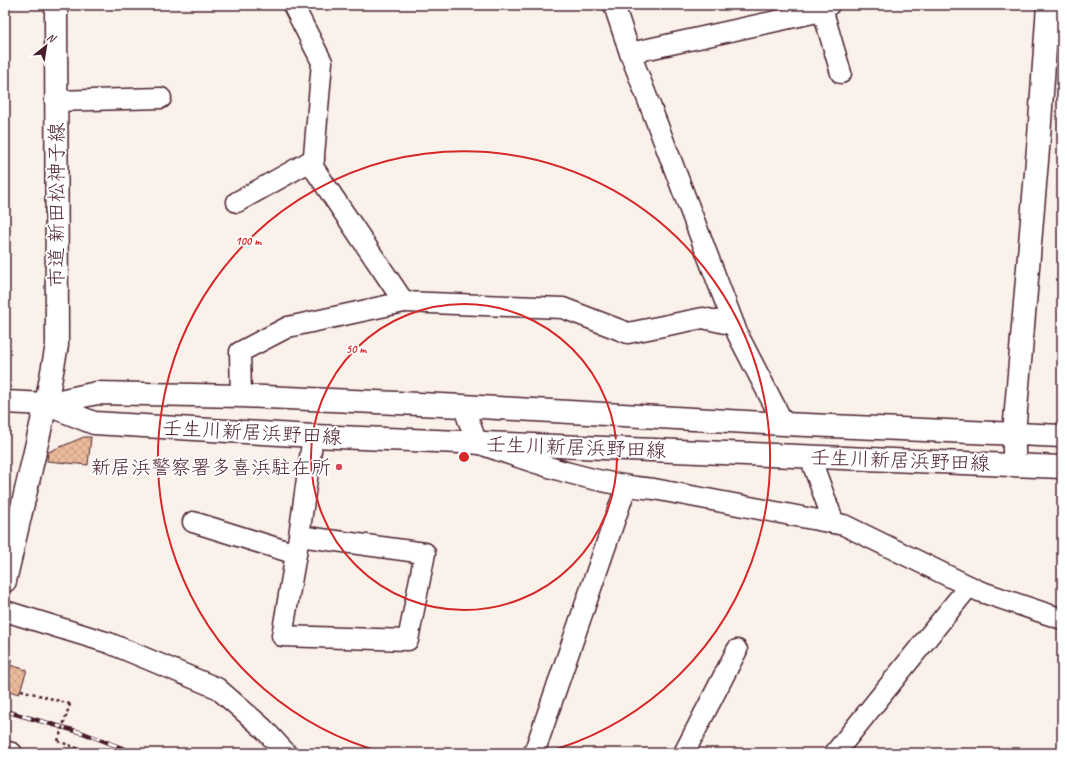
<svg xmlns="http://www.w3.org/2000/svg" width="1067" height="758" font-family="Caveat,'Klee One',sans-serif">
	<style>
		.building { fill: url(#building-cross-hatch); stroke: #4a1f2b }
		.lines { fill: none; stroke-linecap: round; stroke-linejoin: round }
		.minor-casing { stroke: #4a1f2b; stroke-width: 23 }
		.tertiary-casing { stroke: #4a1f2b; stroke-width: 25 }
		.secondary-casing { stroke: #4a1f2b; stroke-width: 25 }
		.primary-casing { stroke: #4a1f2b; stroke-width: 25 }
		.path { stroke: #4a1f2b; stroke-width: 2.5; stroke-dasharray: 3 3; stroke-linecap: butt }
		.minor { stroke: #fff; stroke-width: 20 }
		.tertiary { stroke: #fff; stroke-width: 22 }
		.secondary { stroke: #fff; stroke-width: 22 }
		.primary { stroke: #fff; stroke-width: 22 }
		.rail-casing { stroke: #4a1f2b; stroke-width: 4.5 }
		.rail { stroke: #fff; stroke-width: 3; stroke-dasharray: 9; stroke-linecap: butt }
		.path-bridge { stroke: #4a1f2b; stroke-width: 2.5; stroke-dasharray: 3 3; stroke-linecap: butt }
		.ring { fill: none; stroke: #d62828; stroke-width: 2 }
		.poi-dot { fill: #d1495b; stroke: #fff; stroke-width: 1.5 }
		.labels { text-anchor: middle; stroke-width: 3.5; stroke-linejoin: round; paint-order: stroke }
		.street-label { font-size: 20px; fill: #4a1f2b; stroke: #fff }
		.poi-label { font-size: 20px; fill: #4a1f2b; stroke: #fff; text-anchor: end }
		.centre { fill: #d62828; stroke: #fff; stroke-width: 2 }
		.ring-label { font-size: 12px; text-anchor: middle; font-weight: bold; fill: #d62828; stroke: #fff; stroke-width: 3.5; stroke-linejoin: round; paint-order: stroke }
	</style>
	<defs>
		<pattern id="building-cross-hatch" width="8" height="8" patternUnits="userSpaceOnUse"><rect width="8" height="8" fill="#ebbb9b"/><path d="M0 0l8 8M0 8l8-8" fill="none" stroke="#cba086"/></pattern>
	</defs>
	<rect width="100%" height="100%" fill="#fbf1eb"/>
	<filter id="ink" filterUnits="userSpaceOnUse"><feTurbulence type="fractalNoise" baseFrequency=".025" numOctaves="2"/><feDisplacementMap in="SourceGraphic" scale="8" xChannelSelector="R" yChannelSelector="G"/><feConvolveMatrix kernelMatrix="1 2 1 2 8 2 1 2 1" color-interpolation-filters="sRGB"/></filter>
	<g filter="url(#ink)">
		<g class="building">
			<polygon points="84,437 91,437 88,465 47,461 48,452"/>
			<polygon points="5,657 12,659 10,665 27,670 19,694 5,690"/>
		</g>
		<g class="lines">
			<g class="minor-casing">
				<g id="minor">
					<polyline points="293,5 322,62 313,167 404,302 563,308 628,333 703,318 734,325"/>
					<polyline points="614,5 630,53 738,335 784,424"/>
					<polyline points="821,5 841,73"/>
					<polyline points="630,53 822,11 829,5"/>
					<polyline points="55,101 161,98"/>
					<polyline points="237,202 314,159"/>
					<polyline points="241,396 240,352 288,327 404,302"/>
					<path d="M463,406L477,443C535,463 593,484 654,489L844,525L979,591L1062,619"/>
					<polyline points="810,457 834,523"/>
					<polyline points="193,522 296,554"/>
					<polyline points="299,536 425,553 408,640 282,636 299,536 313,436"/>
					<polyline points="5,611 109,643 217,688 263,728 286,753"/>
					<polyline points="5,751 12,753"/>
					<polyline points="534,753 626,487"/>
					<polyline points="684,753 737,650"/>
					<polyline points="835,753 969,586"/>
				</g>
			</g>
			<g class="tertiary-casing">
				<g id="tertiary">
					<polyline points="46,404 57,345 56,5"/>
					<polyline points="1014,464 1014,433 1039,137 1048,5"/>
				</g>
			</g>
			<g class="secondary-casing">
				<polyline id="secondary" points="5,581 46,404"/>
			</g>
			<g class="primary-casing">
				<g id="primary">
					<polyline points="5,402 46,404 97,393 241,396 463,406 784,424 1062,436"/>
					<polyline points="46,404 94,423 313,436 1062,467"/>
				</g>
			</g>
			<g class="path">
				<polyline points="21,690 70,704"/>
				<polyline points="58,741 90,753"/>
			</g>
			<use href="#minor" class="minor"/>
			<use href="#tertiary" class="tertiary"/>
			<use href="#secondary" class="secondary"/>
			<use href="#primary" class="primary"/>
			<g class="rail-casing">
				<polyline id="rail" points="5,711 83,733 135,753"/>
			</g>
			<use href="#rail" class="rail"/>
			<polyline class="path-bridge" points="58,741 70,704"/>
		</g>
	</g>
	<g class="ring">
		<circle cx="464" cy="457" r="153"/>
		<path d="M385 753A306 306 0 1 1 543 753"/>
	</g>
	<circle class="poi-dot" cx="339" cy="467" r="4"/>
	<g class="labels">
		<g class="street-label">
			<text transform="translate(56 205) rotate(-90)" y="7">市道 新田松神子線</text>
			<text transform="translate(252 432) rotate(3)" y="7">壬生川新居浜野田線</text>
			<text transform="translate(576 447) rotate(2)" y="7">壬生川新居浜野田線</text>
			<text transform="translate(900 460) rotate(2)" y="7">壬生川新居浜野田線</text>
		</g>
		<g class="poi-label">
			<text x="331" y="474">新居浜警察署多喜浜駐在所</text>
		</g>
	</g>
	<circle cx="464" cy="457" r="6" class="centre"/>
	<g class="ring-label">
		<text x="248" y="245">100 m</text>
		<text x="356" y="353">50 m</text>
	</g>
	<rect width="1067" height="758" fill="none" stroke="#fff" stroke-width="20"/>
	<rect x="10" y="10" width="1047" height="738" fill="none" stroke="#4a1f2b" stroke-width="1.5" filter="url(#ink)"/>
	<g transform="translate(46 46) rotate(30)" stroke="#ffffff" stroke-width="3" paint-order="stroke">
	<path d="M0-3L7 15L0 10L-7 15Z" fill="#4a1f2b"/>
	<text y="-6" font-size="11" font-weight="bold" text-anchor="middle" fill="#4a1f2b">N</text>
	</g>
</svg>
